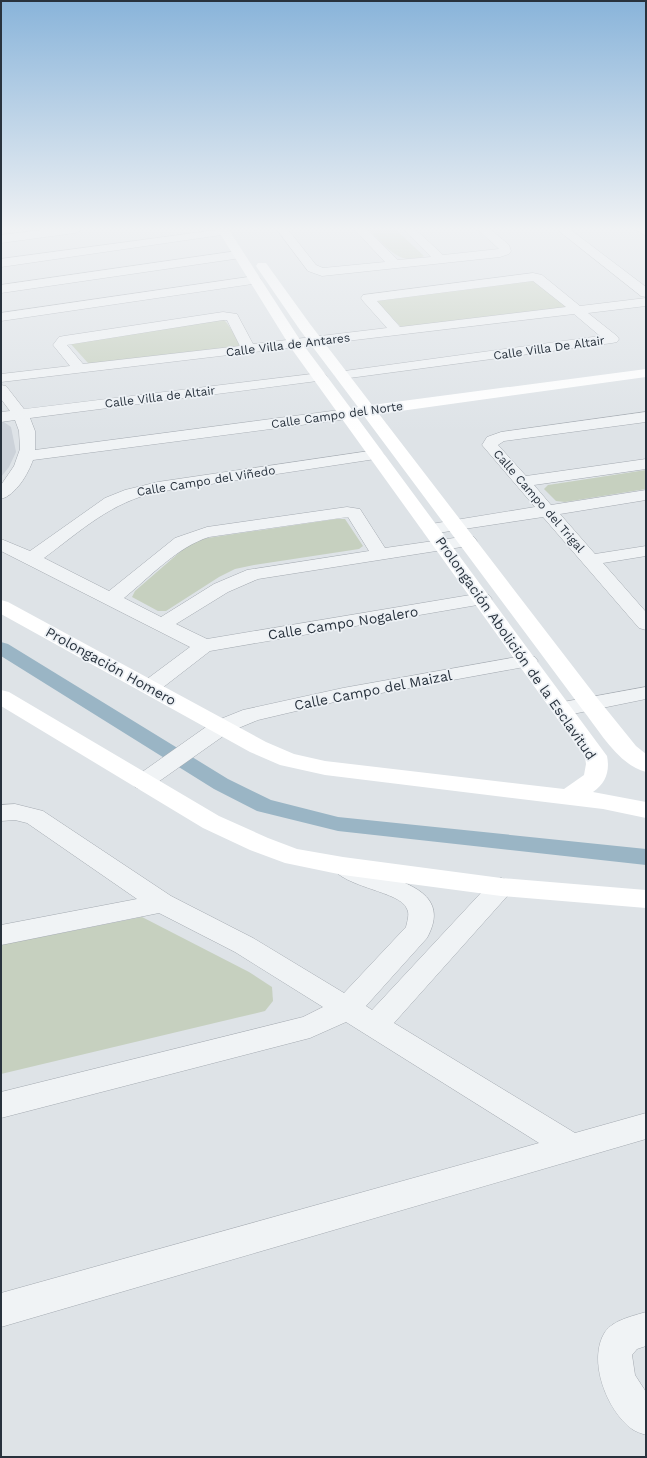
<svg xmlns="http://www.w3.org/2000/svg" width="647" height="1458" font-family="'Work Sans',sans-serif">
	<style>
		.built { fill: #ccd2d9 }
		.green { fill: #c6d0bf }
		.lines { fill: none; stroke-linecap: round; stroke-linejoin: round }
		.canal { fill: #9ab5c5; fill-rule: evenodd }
		.street-casing { stroke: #a4aab1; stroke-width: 1 }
		.street { fill: #f0f3f5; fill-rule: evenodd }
		.secondary { fill: #fff; fill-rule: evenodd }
		.labels { text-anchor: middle; stroke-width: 3.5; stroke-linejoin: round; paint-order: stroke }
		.far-street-label { font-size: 12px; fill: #28323d; stroke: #edf1f5 }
		.street-label { font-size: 14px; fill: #28323d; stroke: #edf1f5 }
	</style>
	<rect width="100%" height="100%" fill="#dee3e7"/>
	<polygon class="built" points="4,422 11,427 16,452 9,467 1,477 1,423"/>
	<g class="green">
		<path d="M366,227H393L424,256C400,269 382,242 366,227Z"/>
		<polygon points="528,280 536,281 567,305 566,308 401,327 377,302 377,298"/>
		<polygon points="219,320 224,320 227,323 242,346 96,364 88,363 70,343"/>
		<polygon points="646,470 646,489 565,502 556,501 544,489 548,485"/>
		<polygon points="336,519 345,519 363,546 359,549 254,565 235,569 219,577 166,611 158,611 132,597 135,591 188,545 201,539"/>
		<polygon points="142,917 249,972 272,987 273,1001 265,1011 1,1074 1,945"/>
	</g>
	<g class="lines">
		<polygon class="canal" points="1,642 8,644 228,779 271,800 338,817 646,849 646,865 338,831 257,811 214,789 1,656"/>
		<g class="street-casing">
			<g id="street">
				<polygon points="67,227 87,227 75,233 1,243 1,235"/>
				<polygon points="275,227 286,227 316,265 323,268 385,262 352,227 364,227 398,260 431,257 401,227 413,227 443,255 499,249 475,227 488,227 509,245 511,251 509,254 500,257 322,276 308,271"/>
				<polygon points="554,227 567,227 646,287 646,297 641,296"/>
				<polygon points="632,227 645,227 646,236"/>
				<polygon points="224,229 228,230 230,232 228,234 1,267 1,259"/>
				<polygon points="237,251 243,255 241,258 1,293 1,285"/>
				<path d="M533,273L542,275L580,306L646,298V306L588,313L617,336L619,339L617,342L612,343L342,379L337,378L335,375L337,372L600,336L574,314L1,382V374L70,366L53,345L59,337L64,336L223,312L237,314L253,344L387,328L363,301L361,298L363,295ZM533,281L566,307L400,327L377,301ZM223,320H227L240,346L83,364L67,345Z"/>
				<polygon points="255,276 259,277 261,280 259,283 1,321 1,313"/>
				<path d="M320,373L325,374L327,377L325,380L30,418L35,431V450L347,409L352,411L355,414L352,417L347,419L33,460C28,474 16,495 1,499V485L14,466L20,449L19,431L15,420L1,422V412L10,411L1,399V385L6,386L24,409Z"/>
				<polygon points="646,412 646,422 504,441 498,445 526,476 646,459 646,469 534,485 551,505 646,490 646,500 560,514 595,554 646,546 646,556 603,563 646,612 646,630 639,628 543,517 431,534 425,533 422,529 425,525 431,524 535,507 482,445 487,437 501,432"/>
				<path d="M376,450L382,452L384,455L382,458L158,492C111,502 82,530 44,558L109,591L175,538L207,527L347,507L360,509L385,548L468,536L474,537L477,541L474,545L468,546L258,579L228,592L176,624L207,639L482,593L489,595L492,599L489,603L210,651L157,692L150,693L143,692L139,687L143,682L190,647L1,551V539L30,551L105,498L125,490L158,482ZM348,517L369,551L247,570L214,584L161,617L124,598C150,577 177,547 209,537Z"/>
				<polygon points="528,655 535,657 538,661 535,665 343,700 258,720 229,732 151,787 143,790 135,787 131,782 135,777 213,722 243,710 343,688"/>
				<polygon points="646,687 646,699 563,716 555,714 552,709 555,704 563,702"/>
				<path d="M15,804L43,811L171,896L253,938L344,993L406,927C407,922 410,914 407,909C401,891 343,888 331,866L334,860C351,855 361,866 377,872C407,884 451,894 427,938L366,1006L372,1010L492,881L501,878L510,881L514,887L510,893L394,1023L575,1133L646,1113V1139L1,1327V1293L539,1143L346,1022L310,1038L1,1118V1092L303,1017L323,1007L235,952L159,913L1,945V925L137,899L27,823L15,820L1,821V805Z"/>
				<path d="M646,1312V1346L637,1349L632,1355L635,1375L646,1392V1435C641,1433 636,1432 632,1429C607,1411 587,1360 605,1332C613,1320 633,1316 646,1312Z"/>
			</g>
		</g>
		<use href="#street" class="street"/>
		<g class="secondary">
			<path d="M216,227H227L302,343L352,410L358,407L300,330L256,266L258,263H266L310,324L372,405L646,369V377L379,414L598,699L636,746L646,754V772C618,765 599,730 582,709L364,416H356L607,756C610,771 606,783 593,792L646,802V818L603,809L325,775L280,765L250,752L1,614V600L8,602L266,742L294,754L325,761L564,789L584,775L586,764L585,757L291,348Z"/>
			<polygon points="1,690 9,692 219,816 268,838 297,849 343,857 501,878 646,890 646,908 501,896 343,875 285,863 250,850 203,828 1,706"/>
		</g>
	</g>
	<linearGradient id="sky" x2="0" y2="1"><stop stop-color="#89b4da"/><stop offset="0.53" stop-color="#f0f2f4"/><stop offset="1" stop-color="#f0f2f4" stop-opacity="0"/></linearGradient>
	<rect width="647" height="432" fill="url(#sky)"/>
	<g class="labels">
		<g class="far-street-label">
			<text transform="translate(288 345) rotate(-7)" y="4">Calle Villa de Antares</text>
			<text transform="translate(549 348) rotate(-8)" y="4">Calle Villa De Altair</text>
			<text transform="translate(160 397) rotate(-7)" y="4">Calle Villa de Altair</text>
			<text transform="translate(337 415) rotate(-8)" y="4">Calle Campo del Norte</text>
			<text transform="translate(206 481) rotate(-9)" y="4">Calle Campo del Viñedo</text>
			<text transform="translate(539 501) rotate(49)" y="4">Calle Campo del Trigal</text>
		</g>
		<g class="street-label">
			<text transform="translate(343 623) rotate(-9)" y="5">Calle Campo Nogalero</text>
			<text transform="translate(516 648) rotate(55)" y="5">Prolongación Abolición de la Esclavitud</text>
			<text transform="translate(111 666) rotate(29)" y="5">Prolongación Homero</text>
			<text transform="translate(373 690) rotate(-11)" y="5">Calle Campo del Maizal</text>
		</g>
	</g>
	<rect width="647" height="1458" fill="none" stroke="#28323d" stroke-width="4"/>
</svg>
